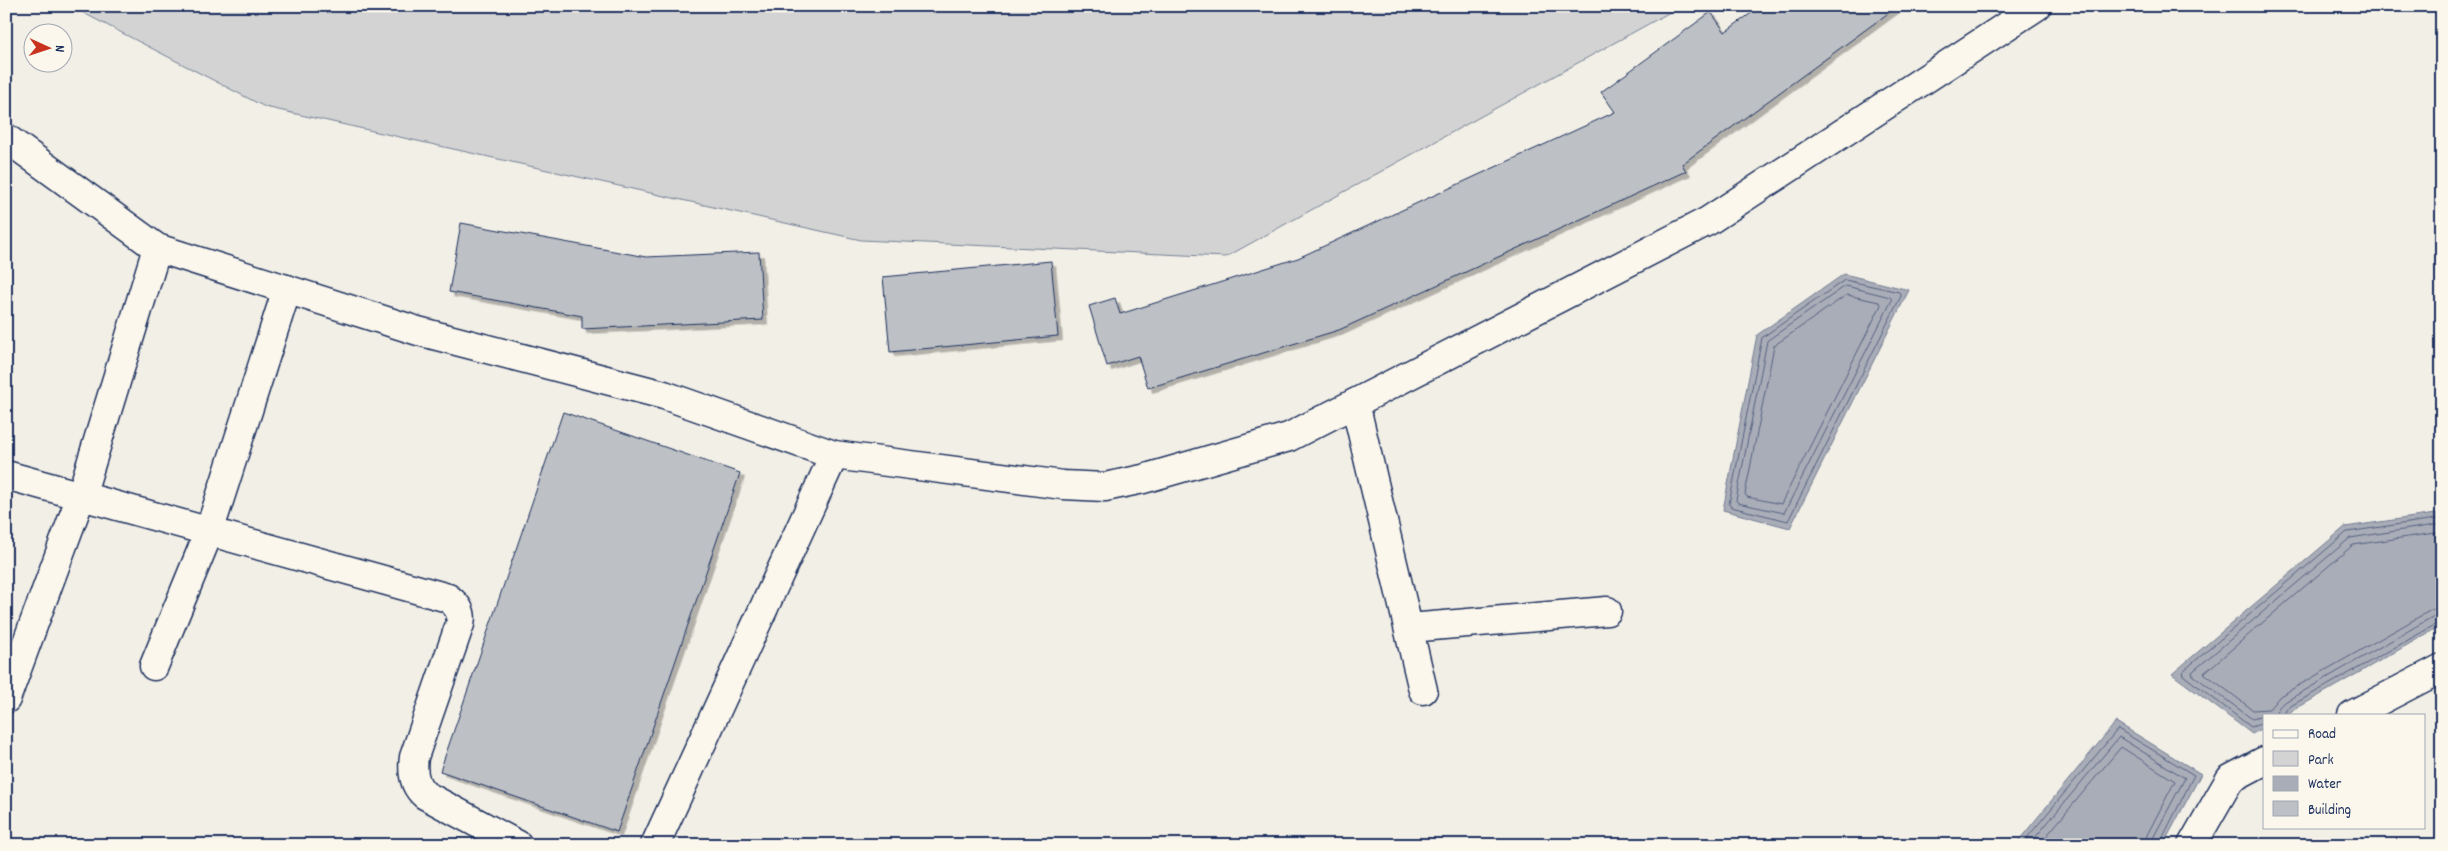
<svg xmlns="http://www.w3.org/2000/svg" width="2448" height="851" font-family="Dekko,sans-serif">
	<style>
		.green { fill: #d2d3d2; stroke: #768198 }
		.water { fill: #a9adb7; stroke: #707b93 }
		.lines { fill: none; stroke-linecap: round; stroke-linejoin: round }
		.shore { stroke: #546182; stroke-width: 1 }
		.building { fill: #bdc0c4; stroke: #1b2f5e; filter: url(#shadow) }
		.minor-casing { stroke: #1b2f5e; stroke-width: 31 }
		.minor { stroke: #fbf7ec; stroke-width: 28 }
	</style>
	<defs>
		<filter id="shadow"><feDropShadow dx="4.5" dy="4.5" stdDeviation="0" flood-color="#0004"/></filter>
	</defs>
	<rect width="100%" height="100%" fill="#f2efe6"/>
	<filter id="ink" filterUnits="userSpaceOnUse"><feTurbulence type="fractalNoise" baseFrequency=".02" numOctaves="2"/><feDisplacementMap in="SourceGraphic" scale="10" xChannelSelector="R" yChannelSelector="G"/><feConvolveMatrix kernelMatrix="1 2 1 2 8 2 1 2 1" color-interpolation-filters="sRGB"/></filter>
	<g filter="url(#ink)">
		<polygon class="green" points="70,6 1681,6 1226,257 861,240 265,107"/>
		<g class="water">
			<polygon points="1844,274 1909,290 1790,528 1723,510 1757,335"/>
			<polygon points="2442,513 2442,625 2285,715 2264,715 2264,727 2252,734 2172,674 2345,527"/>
			<polygon points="2116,722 2201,774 2163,845 2015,845"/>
		</g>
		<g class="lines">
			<g class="shore">
				<polygon points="1845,280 1899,292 1901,296 1788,521 1731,507 1729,504 1762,338"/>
				<polygon points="1846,286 1890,297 1892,300 1784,513 1738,503 1736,500 1767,341"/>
				<polygon points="1847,295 1879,302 1881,305 1781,504 1747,497 1745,494 1774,346"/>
				<polyline points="2442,532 2353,545 2204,673 2253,710 2269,709 2280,696 2431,610 2442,607"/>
				<polyline points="2277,715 2278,708 2283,703 2434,616 2442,615"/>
				<polyline points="2284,715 2287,708 2442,621"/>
				<polyline points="2264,716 2252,719 2193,675 2192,672 2350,538 2442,524"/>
				<polyline points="2264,723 2251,727 2183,675 2182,672 2347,532 2442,518"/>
				<polyline points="2021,845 2118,729 2194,775 2159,845"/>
				<polyline points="2029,845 2119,737 2185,778 2153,838 2152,845"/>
				<polyline points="2039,845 2121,747 2175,781 2147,835 2145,845"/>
			</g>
		</g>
		<g class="building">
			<polygon points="1761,6 1898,6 1682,164 1686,171 1339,330 1148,388 1138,356 1107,366 1089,306 1115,298 1120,314 1298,258 1615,112 1601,92 1711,12 1725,32"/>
			<polygon points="461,223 646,257 759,252 763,320 582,329 582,316 449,292"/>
			<polygon points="1051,261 1058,336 890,352 883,277"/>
			<polygon points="563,412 740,473 617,832 440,771"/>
		</g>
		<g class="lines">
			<g class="minor-casing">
				<g id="minor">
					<polyline points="6,138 157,248 418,331 664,395 834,455 1063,485 1105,487 1143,479 1289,437 1355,403 1708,221 2037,6"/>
					<polyline points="1355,403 1423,690"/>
					<path d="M6,475L448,598C457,605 463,612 460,624L414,757C412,771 413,785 425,795L518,845"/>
					<polyline points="1409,628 1607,611"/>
					<polyline points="154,666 209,532 287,289"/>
					<polyline points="6,699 81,496 157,248"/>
					<polyline points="2352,715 2442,668"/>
					<polyline points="655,845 834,455"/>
					<polyline points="2192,845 2230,779 2264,761"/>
				</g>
			</g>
			<use href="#minor" class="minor"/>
		</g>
	</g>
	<rect width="2448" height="851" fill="none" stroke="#fbf7ec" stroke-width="25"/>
	<rect x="12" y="12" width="2423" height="826" fill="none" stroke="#1b2f5e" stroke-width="2" filter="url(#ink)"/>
	<rect x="2263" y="714" width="162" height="115" fill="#fbf7ec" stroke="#a1a7b3"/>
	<rect x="2273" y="730" width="25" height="8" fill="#fbf7ec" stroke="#a1a7b3"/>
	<text x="2308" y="738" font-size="15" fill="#1b2f5e">Road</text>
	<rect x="2273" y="751" width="25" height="15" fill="#d2d3d2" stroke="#a1a7b3"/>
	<text x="2308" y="764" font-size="15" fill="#1b2f5e">Park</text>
	<rect x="2273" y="776" width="25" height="15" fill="#a9adb7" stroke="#a1a7b3"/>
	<text x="2308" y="788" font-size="15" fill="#1b2f5e">Water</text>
	<rect x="2273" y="801" width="25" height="15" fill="#bdc0c4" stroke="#a1a7b3"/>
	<text x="2308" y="814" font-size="15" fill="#1b2f5e">Building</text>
	<g transform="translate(48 48) rotate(93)"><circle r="24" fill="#fbf7ec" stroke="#a1a7b3"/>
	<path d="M0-4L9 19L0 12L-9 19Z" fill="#c8321e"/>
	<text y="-8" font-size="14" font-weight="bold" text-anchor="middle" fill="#1b2f5e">N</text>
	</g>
</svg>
